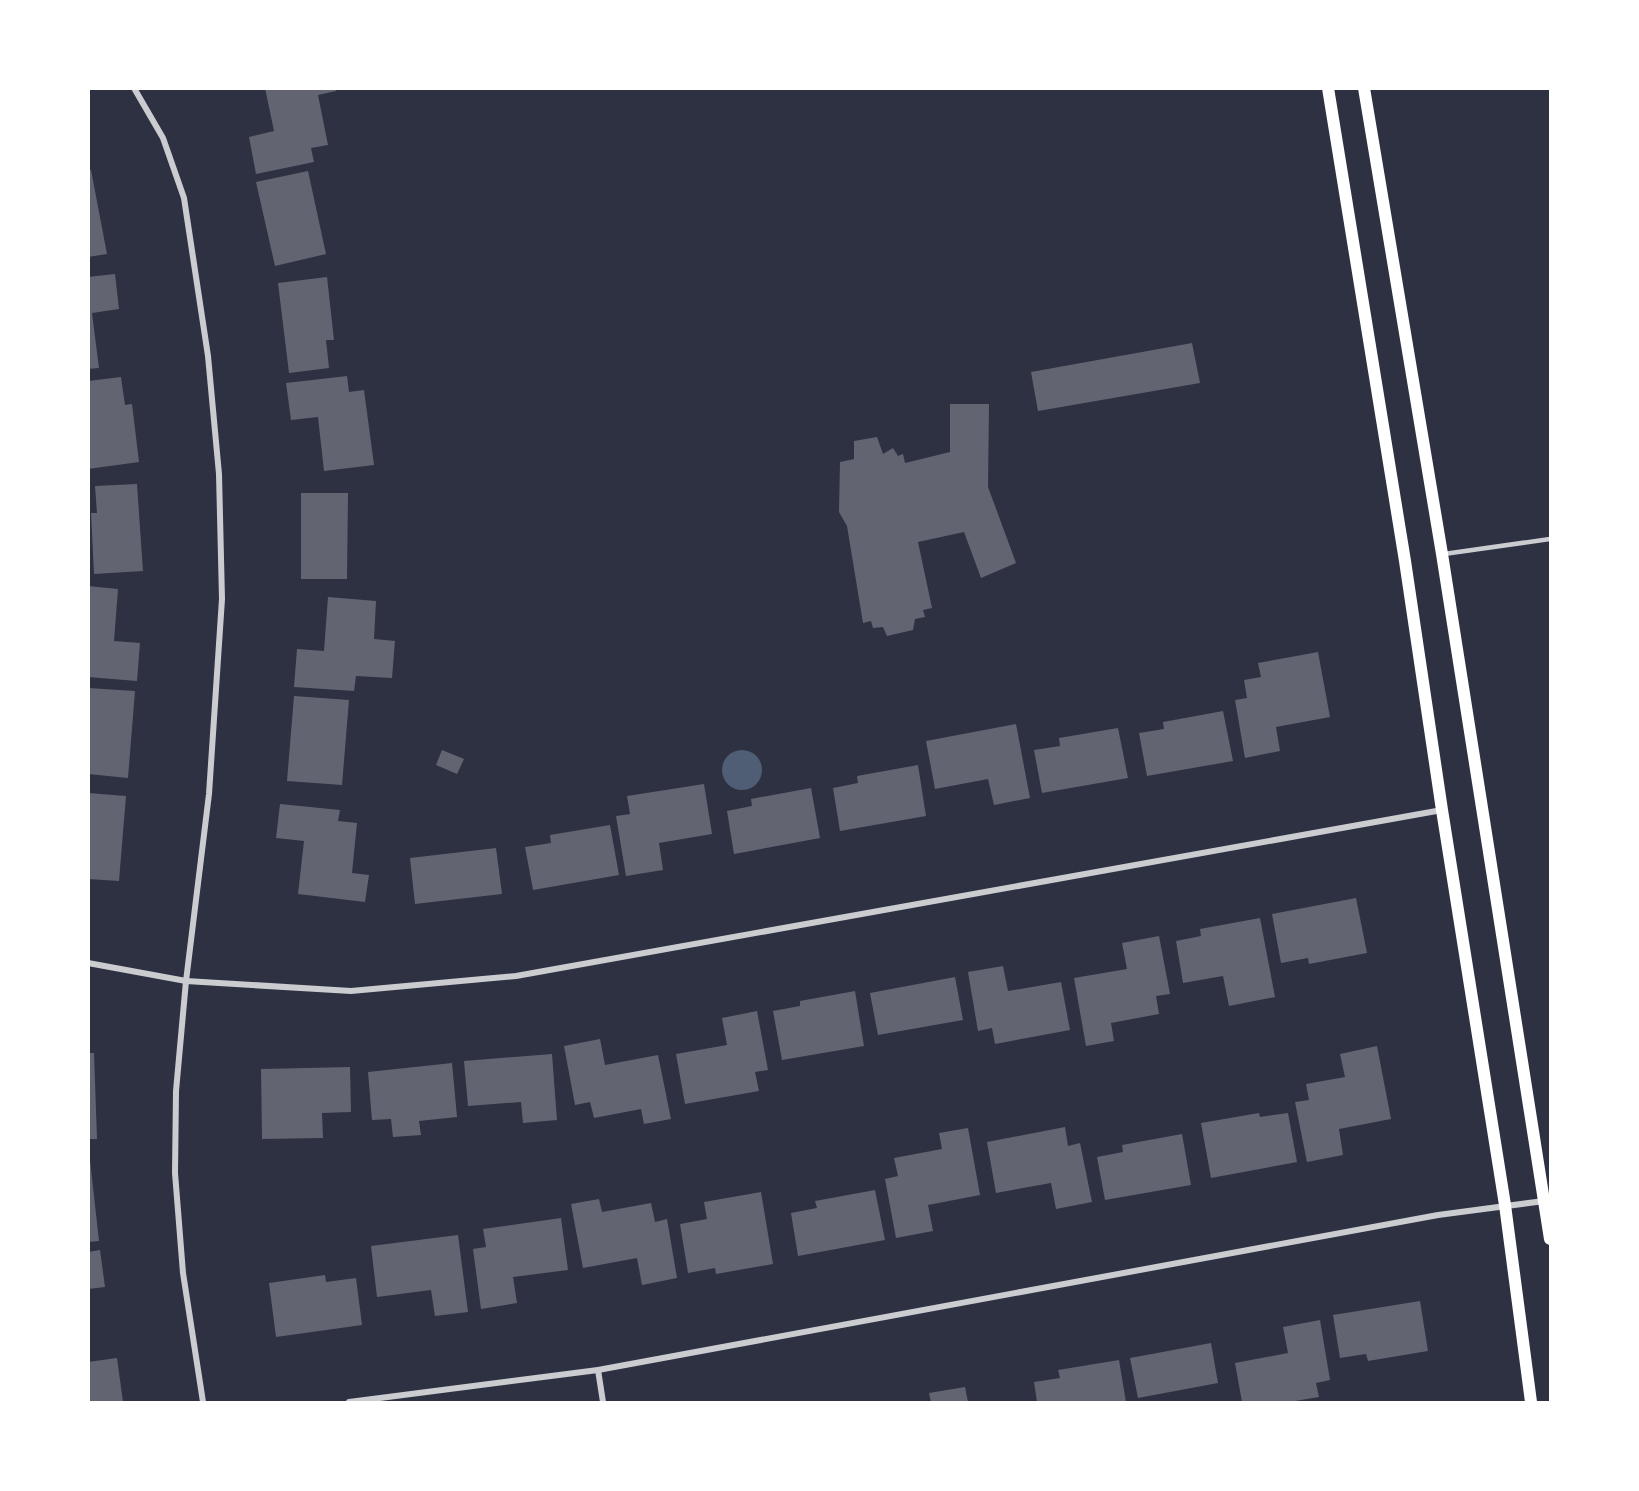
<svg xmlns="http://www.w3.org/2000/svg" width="1639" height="1491" font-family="'Titillium Web',sans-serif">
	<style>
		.water { fill: #4f5d75 }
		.building { fill: #626471 }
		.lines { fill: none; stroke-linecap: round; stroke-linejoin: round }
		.service { stroke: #caccd0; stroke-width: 4.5 }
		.minor { stroke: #caccd0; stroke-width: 6 }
		.secondary { stroke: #fff; stroke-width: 12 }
	</style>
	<rect width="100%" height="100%" fill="#2d3142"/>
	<circle class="water" cx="742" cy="770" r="20"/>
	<g class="building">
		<polygon points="265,88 336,88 336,91 318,95 328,145 311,148 314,162 256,174 249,137 274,131"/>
		<polygon points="88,170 91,170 107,254 88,257"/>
		<polygon points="308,171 326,254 275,266 256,182"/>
		<polygon points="115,274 119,309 92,313 99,368 88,369 88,277"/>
		<polygon points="327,277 334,340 326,340 329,368 289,373 278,283"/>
		<polygon points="1192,343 1200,383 1038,411 1031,372"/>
		<polygon points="347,376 349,392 364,390 374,465 324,471 318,417 291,420 286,383"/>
		<polygon points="121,377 125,405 132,404 139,462 88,469 88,381"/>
		<polygon points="950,404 989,404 988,487 1016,563 981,578 964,532 918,542 932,608 923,610 925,617 915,619 913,630 887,636 883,627 873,628 871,621 863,623 847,526 839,512 840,462 854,459 854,441 877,437 883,454 893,448 898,456 903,454 905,463 950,452"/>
		<polygon points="137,484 143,571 94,574 91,513 97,513 95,486"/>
		<polygon points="301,493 348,493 347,579 301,579"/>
		<polygon points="88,586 118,589 114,641 140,643 137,681 88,677"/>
		<polygon points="328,597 376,601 374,639 395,641 392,678 356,676 354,691 294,687 297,649 324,651"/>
		<polygon points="1318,652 1330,717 1276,727 1280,751 1245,758 1235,700 1247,698 1244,680 1261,677 1258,663"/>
		<polygon points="88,688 135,691 128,778 88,774"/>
		<polygon points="294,696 349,700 342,785 287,781"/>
		<polygon points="1223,711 1233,761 1147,776 1139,733 1164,729 1163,722"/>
		<polygon points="1016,724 1030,798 994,805 988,779 935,789 926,741"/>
		<polygon points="1118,728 1128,778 1042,793 1034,750 1060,746 1059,738"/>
		<polygon points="442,750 464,759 457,774 436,765"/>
		<polygon points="918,765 926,816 840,831 833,788 858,783 857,776"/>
		<polygon points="704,784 712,834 659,843 663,870 626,876 616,816 630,814 627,796"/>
		<polygon points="811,788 820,838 734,854 727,811 752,806 751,799"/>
		<polygon points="88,793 126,796 119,881 88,879"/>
		<polygon points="280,804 340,810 338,821 357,823 352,873 369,875 365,902 298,894 304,841 276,838"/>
		<polygon points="610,825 619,875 533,890 525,847 551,843 550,835"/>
		<polygon points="496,848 502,894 415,904 410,858"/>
		<polygon points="1356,898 1367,953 1309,964 1308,958 1281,963 1272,914"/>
		<polygon points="1260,918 1275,997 1229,1006 1223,976 1183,983 1176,941 1201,936 1200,929"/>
		<polygon points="1159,936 1170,994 1156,996 1159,1014 1111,1023 1114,1041 1086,1046 1074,978 1127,969 1122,943"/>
		<polygon points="1003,966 1008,991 1061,982 1070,1030 995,1044 992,1028 978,1031 968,972"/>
		<polygon points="955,977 963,1020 878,1035 870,993"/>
		<polygon points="855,991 864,1046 782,1060 773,1011 800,1006 800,1001"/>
		<polygon points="757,1011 768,1070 755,1072 759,1091 685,1104 676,1054 727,1045 722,1018"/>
		<polygon points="600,1039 605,1065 658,1055 671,1119 644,1124 641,1109 594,1118 590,1102 575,1105 564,1046"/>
		<polygon points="1377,1046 1391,1119 1339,1129 1343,1155 1307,1162 1295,1102 1309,1100 1306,1084 1345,1077 1340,1054"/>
		<polygon points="88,1053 94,1053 97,1139 88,1139"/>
		<polygon points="552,1054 557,1120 523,1123 521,1102 468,1106 464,1061"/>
		<polygon points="452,1063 457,1117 419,1121 421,1135 393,1137 391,1119 372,1120 368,1072"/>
		<polygon points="350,1067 351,1112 322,1113 323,1138 262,1139 261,1069"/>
		<polygon points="1259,1113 1260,1117 1288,1113 1297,1162 1211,1178 1201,1123"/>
		<polygon points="1065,1127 1068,1146 1080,1143 1092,1202 1056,1209 1051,1183 996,1193 987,1142"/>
		<polygon points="968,1128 980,1195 928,1205 933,1231 896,1238 885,1179 898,1176 894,1158 942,1149 939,1133"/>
		<polygon points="1182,1134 1191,1185 1105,1200 1097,1157 1123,1152 1122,1145"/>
		<polygon points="88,1160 90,1160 99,1241 88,1242"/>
		<polygon points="875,1190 885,1240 798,1256 791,1213 817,1208 815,1201"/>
		<polygon points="761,1192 773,1264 716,1274 715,1268 688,1273 680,1224 707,1219 704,1202"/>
		<polygon points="599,1199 602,1212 651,1203 655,1222 667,1219 677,1278 642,1285 637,1258 583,1268 571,1204"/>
		<polygon points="561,1218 568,1270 513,1277 517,1303 481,1309 473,1249 486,1247 483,1229"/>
		<polygon points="458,1235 468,1312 435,1316 431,1290 377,1297 371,1246"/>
		<polygon points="100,1250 105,1287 88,1289 88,1252"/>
		<polygon points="325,1275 326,1282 356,1278 362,1325 276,1337 269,1283"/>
		<polygon points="1420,1301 1428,1351 1368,1361 1366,1354 1340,1358 1333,1315"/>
		<polygon points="1320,1320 1330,1380 1316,1383 1319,1397 1289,1402 1242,1402 1235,1363 1288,1353 1283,1327"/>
		<polygon points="1211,1343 1218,1383 1138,1398 1130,1358"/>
		<polygon points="117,1358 123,1402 88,1402 88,1362"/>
		<polygon points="1119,1360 1126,1402 1037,1402 1034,1382 1060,1378 1058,1370"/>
		<polygon points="965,1387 968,1402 931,1402 929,1393"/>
	</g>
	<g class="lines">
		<polyline class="service" points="1444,554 1550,539"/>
		<g class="minor">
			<polyline points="134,88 163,138 184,198 208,356 219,474 222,599 209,794 186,981 176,1091 175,1173 183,1273 203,1402"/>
			<polyline points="88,963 186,981 351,991 516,976 1442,810"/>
			<polyline points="598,1370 603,1402"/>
			<polyline points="349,1402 598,1370 1438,1215 1544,1201"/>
		</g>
		<g class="secondary">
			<polyline points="1328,88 1405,561 1442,810 1505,1205 1531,1402"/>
			<polyline points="1364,88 1442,554 1550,1239"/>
		</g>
	</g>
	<rect width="1639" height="1491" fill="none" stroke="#ffffff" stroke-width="180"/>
</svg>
